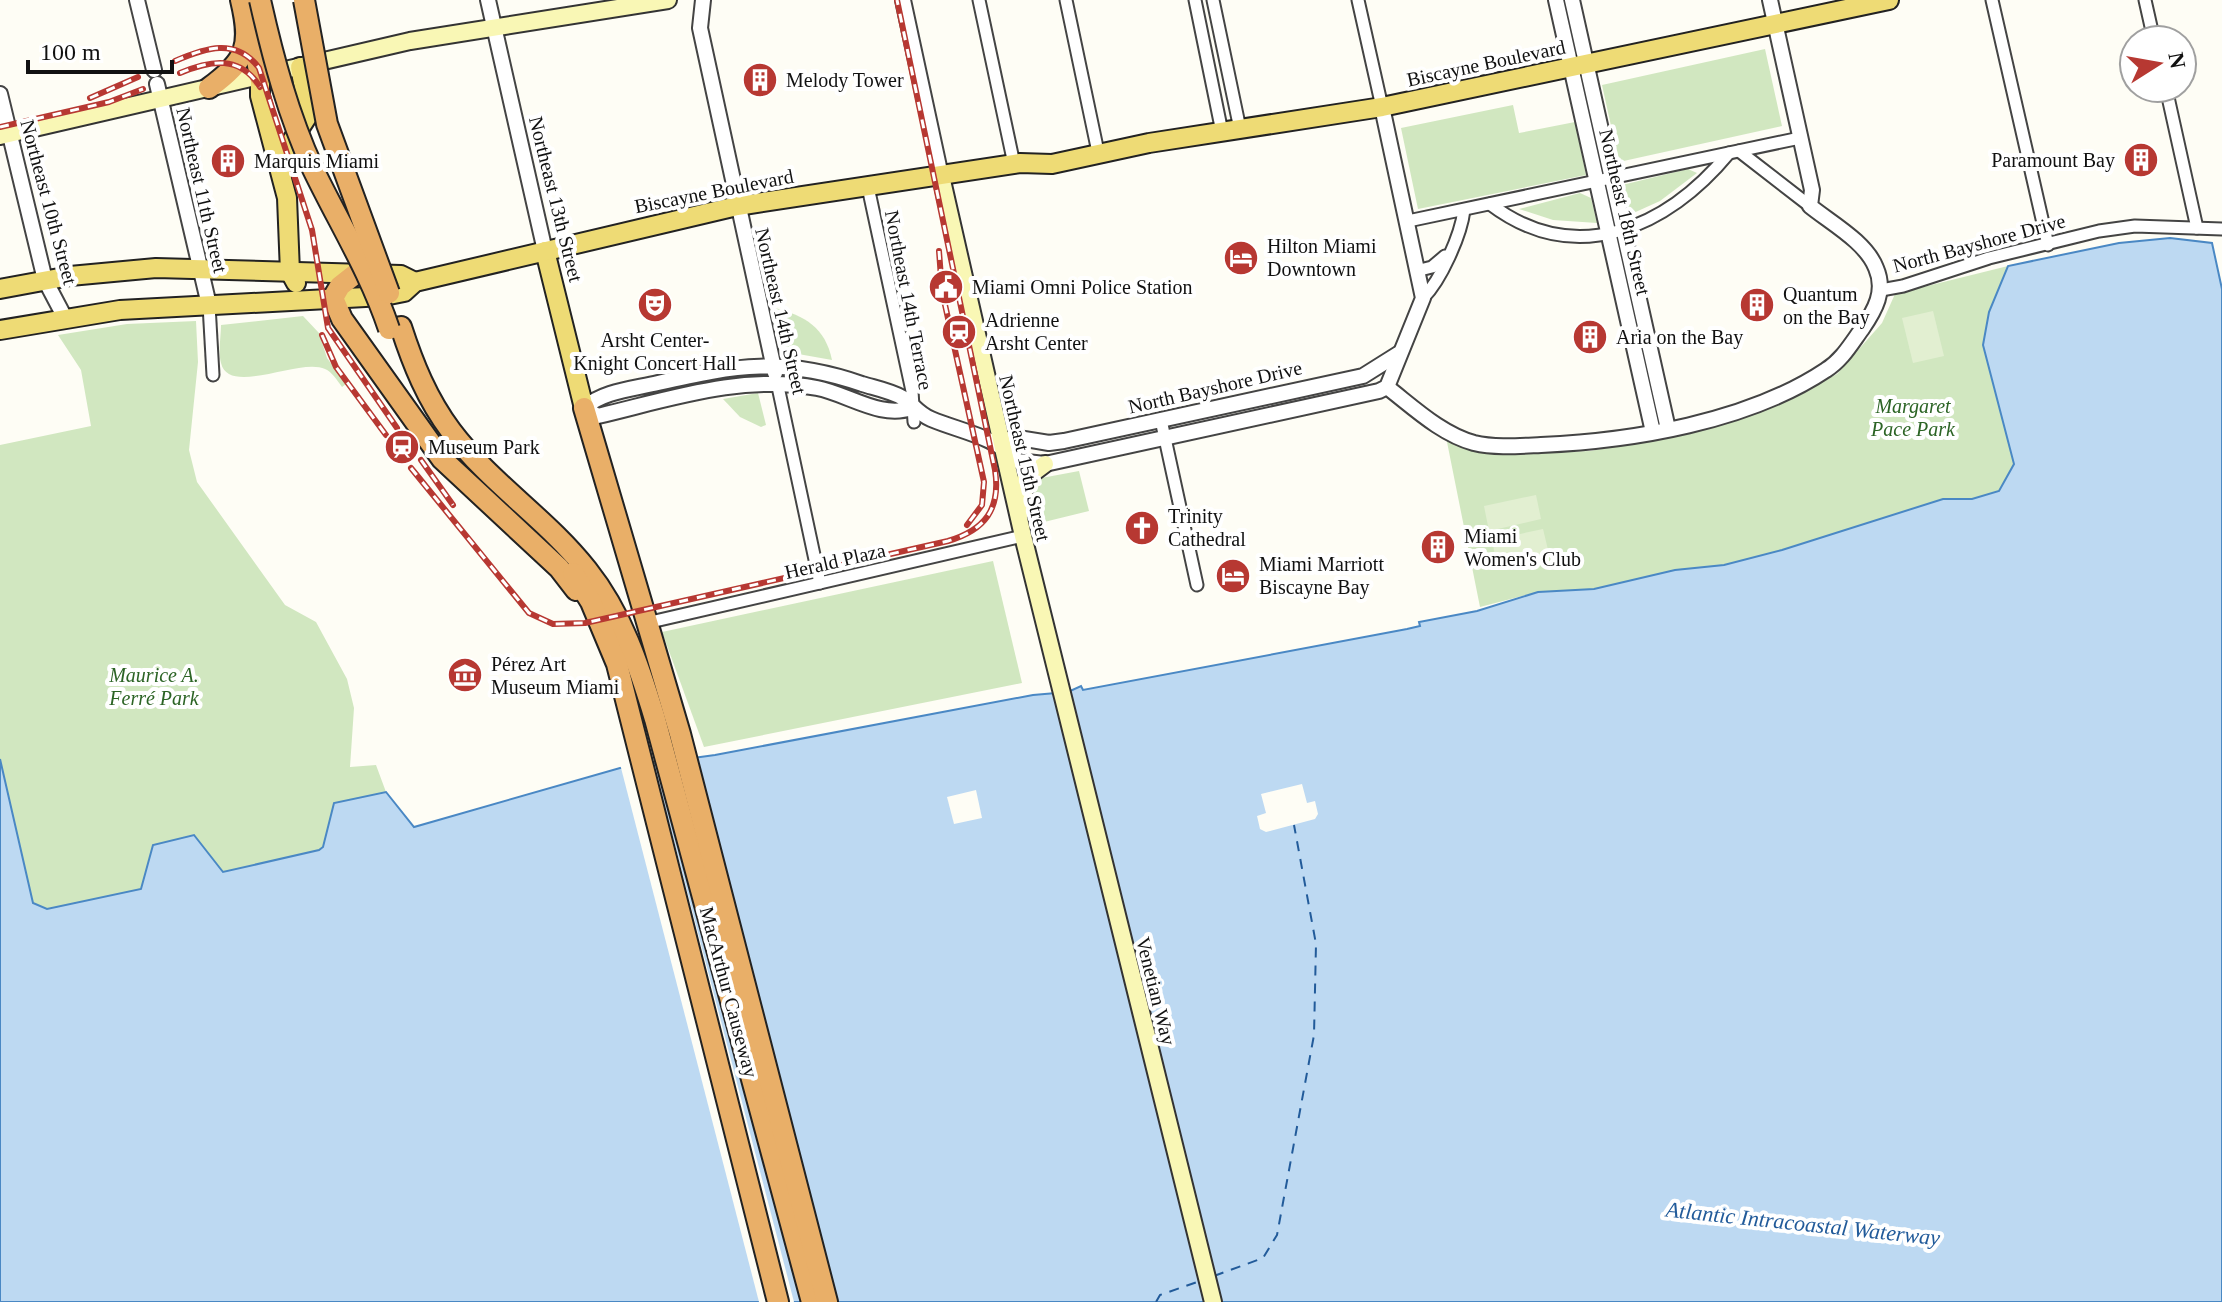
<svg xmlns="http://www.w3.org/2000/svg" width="2222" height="1302" font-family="'Times New Roman',serif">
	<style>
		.green { fill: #d1e7c0 }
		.pitch { fill: #e2efd1 }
		.water { fill: #bdd9f2; stroke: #4a88c4; stroke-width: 2 }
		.pier { fill: #fefdf5 }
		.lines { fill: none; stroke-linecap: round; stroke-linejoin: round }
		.ferry { stroke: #225b9a; stroke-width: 2; stroke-dasharray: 10 8; stroke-linecap: butt }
		.minor-casing { stroke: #444; stroke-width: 15 }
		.tertiary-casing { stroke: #444; stroke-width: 18 }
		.secondary-casing { stroke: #333; stroke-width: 20 }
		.primary-casing { stroke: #222; stroke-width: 22 }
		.motorway-casing { stroke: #222; stroke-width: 24 }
		.minor { stroke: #fff; stroke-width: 11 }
		.tertiary { stroke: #fff; stroke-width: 14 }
		.secondary { stroke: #f9f7b5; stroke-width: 16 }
		.primary { stroke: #eedb75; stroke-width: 18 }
		.motorway { stroke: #e9af68; stroke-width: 20 }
		.rail-casing { stroke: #b73832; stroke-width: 6 }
		.rail { stroke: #fff; stroke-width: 3; stroke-dasharray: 9; stroke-linecap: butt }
		.motorway-bridge-casing { stroke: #222; stroke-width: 24; stroke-linecap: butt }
		.motorway-bridge { stroke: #e9af68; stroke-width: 20 }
		.labels { text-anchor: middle; stroke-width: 8; stroke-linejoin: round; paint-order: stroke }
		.street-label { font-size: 20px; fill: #111; stroke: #fff }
		.poi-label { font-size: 20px; fill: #111; stroke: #fff; text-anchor: start }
		.park-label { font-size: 20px; font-style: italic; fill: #2c6425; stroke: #fff }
		.water-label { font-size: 22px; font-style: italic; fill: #225b9a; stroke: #fff }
	</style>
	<rect width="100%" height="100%" fill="#fefdf5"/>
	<g class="green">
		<polygon points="1765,49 1782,126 1619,162 1602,85"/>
		<polygon points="1513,105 1519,133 1575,122 1586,175 1418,209 1401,128"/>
		<polygon points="1688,169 1697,173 1660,201 1629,215 1622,185"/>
		<polygon points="1580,193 1591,198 1597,223 1553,220 1519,209"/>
		<polygon points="2008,266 2002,283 2007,430 2014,464 1999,491 1972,499 1943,499 1782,550 1724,565 1675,570 1594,589 1538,592 1480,607 1446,437 1486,454 1590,451 1693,433 1732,421 1801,393 1837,374 1882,323 1895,294"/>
		<path d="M775,308C805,316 825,327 832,360L787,352Z"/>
		<path d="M303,316L319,333L327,358L346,384L342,387C337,380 332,372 325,369C300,357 229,397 221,363C218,352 221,336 221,325Z"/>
		<polygon points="196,321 198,362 189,450 197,482 285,605 316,622 347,679 354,708 350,767 376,765 386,792 334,803 323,848 319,850 223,872 153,845 142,889 46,909 33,903 0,759 0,445 91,426 81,370 58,335 127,324"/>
		<polygon points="758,393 766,425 761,427 740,417 723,399"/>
		<polygon points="1079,471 1089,511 1040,523 1031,488 1036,479"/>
		<polygon points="993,561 1022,683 704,747 662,632"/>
	</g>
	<g class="pitch">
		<polygon points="1933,311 1944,356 1913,363 1902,318"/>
		<polygon points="1536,495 1541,519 1489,531 1484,506"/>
		<polygon points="1543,529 1549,554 1497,566 1492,540"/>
	</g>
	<polygon class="water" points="2170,238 2212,243 2222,289 2222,1302 0,1302 0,759 33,903 47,909 141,889 153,845 194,835 223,872 319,850 323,847 334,803 386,792 414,827 620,768 715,755 1033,695 1068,692 1081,686 1083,690 1407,629 1420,626 1419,622 1477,611 1538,592 1594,589 1675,570 1724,565 1782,550 1943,499 1972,499 1999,491 2014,464 1983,345 1989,312 2008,266 2119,243"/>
	<g class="pier">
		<polygon points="653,760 794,1302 759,1302 620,764"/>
		<polygon points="1302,784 1307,803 1315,801 1318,814 1315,819 1266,832 1260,829 1257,816 1266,813 1261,794"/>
		<polygon points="976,790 982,818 954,824 947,797"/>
	</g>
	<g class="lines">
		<g class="ferry">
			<polyline points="1214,1276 1263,1258 1277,1235 1314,1035 1316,944 1294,825"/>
			<polyline points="1156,1302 1160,1295 1200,1281"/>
		</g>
		<g class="minor-casing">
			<g id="minor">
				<polyline points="979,0 1014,164"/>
				<polyline points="1066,0 1098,152"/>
				<polyline points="1195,0 1222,132"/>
				<polyline points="1213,0 1240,129"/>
				<polyline points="1358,0 1382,107"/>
				<polyline points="1992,0 2048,245"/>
				<polyline points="2145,0 2154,40"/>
				<polyline points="2166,88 2197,228"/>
				<polyline points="1739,151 1810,206"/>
				<polyline points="868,187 912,391 914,422"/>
				<path d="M1490,204C1576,269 1667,228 1729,153"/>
				<polyline points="1408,221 1800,138"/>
				<polyline points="1420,270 1432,267 1445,256"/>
				<polyline points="1881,290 1903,286 1989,258 2099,231 2135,226 2222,229"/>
				<path d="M1423,298C1441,280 1461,235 1464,210"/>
				<polyline points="209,305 213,375"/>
				<polyline points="777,382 820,583"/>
				<polyline points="1161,420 1197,585"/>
				<polyline points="655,621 1023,536"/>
			</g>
		</g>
		<g class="tertiary-casing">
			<g id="tertiary">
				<polyline points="137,0 154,70"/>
				<polyline points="488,0 545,251"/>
				<polyline points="703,0 700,28 775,373"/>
				<polyline points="903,0 941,176"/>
				<polyline points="1556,0 1653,432"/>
				<polyline points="1572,0 1668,429"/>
				<polyline points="157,84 209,305"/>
				<polyline points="0,94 45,280 65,318"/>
				<path d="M1387,387C1413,407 1441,434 1474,443C1495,448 1519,446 1541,445C1632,441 1748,422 1826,370C1842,360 1851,344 1862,329C1875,310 1886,291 1876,268C1866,242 1831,223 1810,206L1812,190L1770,0"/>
				<path d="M911,408C881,419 848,394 817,388C743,374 670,399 598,416L584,408C603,391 633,389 658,383C736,365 784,357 862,384C875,388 891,391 903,398C913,404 917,413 931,419C962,432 995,436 1017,461L1045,464L1379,391L1387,387L1423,298L1382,107"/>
				<polyline points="1003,444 1013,437 1049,443 1064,441 1363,376 1398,354"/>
			</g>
		</g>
		<g class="secondary-casing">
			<g id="secondary">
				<polyline points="0,136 410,41 668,0"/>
				<polyline points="941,176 1023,536 1213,1302"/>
				<polyline points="1023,510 1025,479 1045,464"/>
			</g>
		</g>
		<g class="primary-casing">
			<g id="primary">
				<polyline points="260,77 260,96 287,198 290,272 296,283"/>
				<polyline points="283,173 291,142 309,114 300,67"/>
				<polyline points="545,251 584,408"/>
				<polyline points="0,289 70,276 156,268 401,275 415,282"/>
				<polyline points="0,330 120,310 384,296 404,292 415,282 737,206 1020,163 1052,164 1149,143 1382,107 1889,0"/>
			</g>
		</g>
		<g class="motorway-casing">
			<g id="motorway">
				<polyline points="252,32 260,77"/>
				<path d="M209,88C247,60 252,46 241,0"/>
				<polyline points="354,275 340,286 333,298 342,319 442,459 559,568 576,590"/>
				<path d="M401,327C413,364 427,399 451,431C490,483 547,519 587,570C622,614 639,666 655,719L812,1302"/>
				<polyline points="584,408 680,734 827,1302"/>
				<polyline points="573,573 591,602 617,664 778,1302"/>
			</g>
		</g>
		<use href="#minor" class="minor"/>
		<use href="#tertiary" class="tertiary"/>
		<use href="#secondary" class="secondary"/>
		<use href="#primary" class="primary"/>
		<use href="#motorway" class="motorway"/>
		<g class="rail-casing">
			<g id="rail">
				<path d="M175,61C205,48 236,37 259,68L312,230L328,328L397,428"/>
				<path d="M180,73C211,60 240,55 260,87"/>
				<polyline points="90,98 138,77"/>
				<polyline points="0,127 109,102 143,89"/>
				<polyline points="939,251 942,291 984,482 982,505 967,525"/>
				<polyline points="322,335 336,367 386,435"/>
				<polyline points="421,460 453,505"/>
				<path d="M411,468L529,613L553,624L585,623L948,541C985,530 1001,509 995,470L897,0"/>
			</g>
		</g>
		<use href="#rail" class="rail"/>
		<g class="motorway-bridge-casing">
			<g id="motorway-bridge">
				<path d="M260,0C273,58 288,114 313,169C339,223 370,272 389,329"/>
				<polyline points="304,0 327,124 389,293"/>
			</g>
		</g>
		<use href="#motorway-bridge" class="motorway-bridge"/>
	</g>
	<defs>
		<g id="building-disc" transform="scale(1.8)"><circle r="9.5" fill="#b73832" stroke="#fff"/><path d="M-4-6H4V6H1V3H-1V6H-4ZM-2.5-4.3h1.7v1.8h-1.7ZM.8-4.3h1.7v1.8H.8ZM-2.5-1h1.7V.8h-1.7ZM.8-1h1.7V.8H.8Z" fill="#fff"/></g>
		<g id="hotel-disc" transform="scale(1.8)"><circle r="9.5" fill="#b73832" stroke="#fff"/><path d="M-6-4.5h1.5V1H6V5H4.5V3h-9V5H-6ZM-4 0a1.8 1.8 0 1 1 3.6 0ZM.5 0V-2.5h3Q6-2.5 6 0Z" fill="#fff"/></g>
		<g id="civic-disc" transform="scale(1.8)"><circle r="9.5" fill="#b73832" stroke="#fff"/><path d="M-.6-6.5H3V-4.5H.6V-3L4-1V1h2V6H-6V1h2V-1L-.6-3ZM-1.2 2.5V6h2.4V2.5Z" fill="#fff"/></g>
		<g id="theatre-disc" transform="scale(1.8)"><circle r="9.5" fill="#b73832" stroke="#fff"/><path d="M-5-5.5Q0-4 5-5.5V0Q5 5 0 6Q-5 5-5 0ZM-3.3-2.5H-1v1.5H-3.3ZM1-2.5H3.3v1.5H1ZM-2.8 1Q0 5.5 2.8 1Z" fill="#fff"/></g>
		<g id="station-disc" transform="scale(1.8)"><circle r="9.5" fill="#b73832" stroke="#fff"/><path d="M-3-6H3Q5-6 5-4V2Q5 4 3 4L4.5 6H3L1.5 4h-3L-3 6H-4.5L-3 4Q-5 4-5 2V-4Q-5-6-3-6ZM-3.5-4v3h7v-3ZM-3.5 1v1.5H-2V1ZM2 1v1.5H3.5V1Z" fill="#fff"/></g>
		<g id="church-disc" transform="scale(1.8)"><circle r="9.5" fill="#b73832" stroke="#fff"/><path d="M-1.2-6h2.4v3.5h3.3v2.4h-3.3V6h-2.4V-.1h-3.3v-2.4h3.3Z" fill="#fff"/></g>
		<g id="museum-disc" transform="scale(1.8)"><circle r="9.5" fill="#b73832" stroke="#fff"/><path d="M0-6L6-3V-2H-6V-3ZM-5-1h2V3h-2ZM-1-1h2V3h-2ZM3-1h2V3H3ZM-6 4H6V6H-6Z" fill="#fff"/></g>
	</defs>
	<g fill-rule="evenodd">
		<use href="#building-disc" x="760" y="80"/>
		<use href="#building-disc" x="2141" y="160"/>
		<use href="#building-disc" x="228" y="161"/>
		<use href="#hotel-disc" x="1241" y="258"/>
		<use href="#civic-disc" x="946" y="287"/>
		<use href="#theatre-disc" x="655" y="305"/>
		<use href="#building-disc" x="1757" y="305"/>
		<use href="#station-disc" x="959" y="332"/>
		<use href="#building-disc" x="1590" y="337"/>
		<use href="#station-disc" x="402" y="447"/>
		<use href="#church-disc" x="1142" y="528"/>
		<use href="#building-disc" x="1438" y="547"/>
		<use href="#hotel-disc" x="1233" y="576"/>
		<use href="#museum-disc" x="465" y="675"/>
	</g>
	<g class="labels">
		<g class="street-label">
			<text transform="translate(1486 63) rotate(-12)" y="7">Biscayne Boulevard</text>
			<text transform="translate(202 190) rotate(77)" y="7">Northeast 11th Street</text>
			<text transform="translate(714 191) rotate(-11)" y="7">Biscayne Boulevard</text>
			<text transform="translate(556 199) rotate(76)" y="7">Northeast 13th Street</text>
			<text transform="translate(49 202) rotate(75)" y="7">Northeast 10th Street</text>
			<text transform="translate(1625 212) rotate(77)" y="7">Northeast 18th Street</text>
			<text transform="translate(1979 243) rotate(-15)" y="7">North Bayshore Drive</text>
			<text transform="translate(909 300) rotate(79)" y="7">Northeast 14th Terrace</text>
			<text transform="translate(781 311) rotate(77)" y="7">Northeast 14th Street</text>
			<text transform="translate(1215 387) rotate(-13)" y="7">North Bayshore Drive</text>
			<text transform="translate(1025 458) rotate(77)" y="7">Northeast 15th Street</text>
			<text transform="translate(835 561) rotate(-13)" y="7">Herald Plaza</text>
			<text transform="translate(1156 991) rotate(76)" y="7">Venetian Way</text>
			<text transform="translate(729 992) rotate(75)" y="7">MacArthur Causeway</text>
		</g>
		<g class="poi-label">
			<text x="786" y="87">Melody Tower</text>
			<text x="2115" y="167" text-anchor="end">Paramount Bay</text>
			<text x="254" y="168">Marquis Miami</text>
			<text x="1267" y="253">Hilton Miami<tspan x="1267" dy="23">Downtown</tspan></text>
			<text x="972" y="294">Miami Omni Police Station</text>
			<text x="1783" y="301">Quantum<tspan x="1783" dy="23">on the Bay</tspan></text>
			<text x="985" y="327">Adrienne<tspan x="985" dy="23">Arsht Center</tspan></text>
			<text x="1616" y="344">Aria on the Bay</text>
			<text x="655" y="347" text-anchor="middle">Arsht Center-<tspan x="655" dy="23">Knight Concert Hall</tspan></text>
			<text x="428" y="454">Museum Park</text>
			<text x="1168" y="523">Trinity<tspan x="1168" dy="23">Cathedral</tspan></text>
			<text x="1464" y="543">Miami<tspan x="1464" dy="23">Women's Club</tspan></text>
			<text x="1259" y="571">Miami Marriott<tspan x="1259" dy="23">Biscayne Bay</tspan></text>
			<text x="491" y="671">Pérez Art<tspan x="491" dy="23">Museum Miami</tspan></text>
		</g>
		<g class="park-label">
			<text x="1913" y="413">Margaret<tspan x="1913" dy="23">Pace Park</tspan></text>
			<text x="154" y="682">Maurice A.<tspan x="154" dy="23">Ferré Park</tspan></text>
		</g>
		<g class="water-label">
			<text transform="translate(1803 1223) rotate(6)" y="8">Atlantic Intracoastal Waterway</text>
		</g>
	</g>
	<g transform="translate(2158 64) rotate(79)"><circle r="38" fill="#ffffff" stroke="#a0a0a0" stroke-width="2"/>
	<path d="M0-6L14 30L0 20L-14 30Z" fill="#b73832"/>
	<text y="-12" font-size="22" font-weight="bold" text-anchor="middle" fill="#111111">N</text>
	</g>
	<path d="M28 60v12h144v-12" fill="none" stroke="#111111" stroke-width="4"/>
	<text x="40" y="60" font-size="24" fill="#111111" stroke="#ffffff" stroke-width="6" paint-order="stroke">100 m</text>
</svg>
